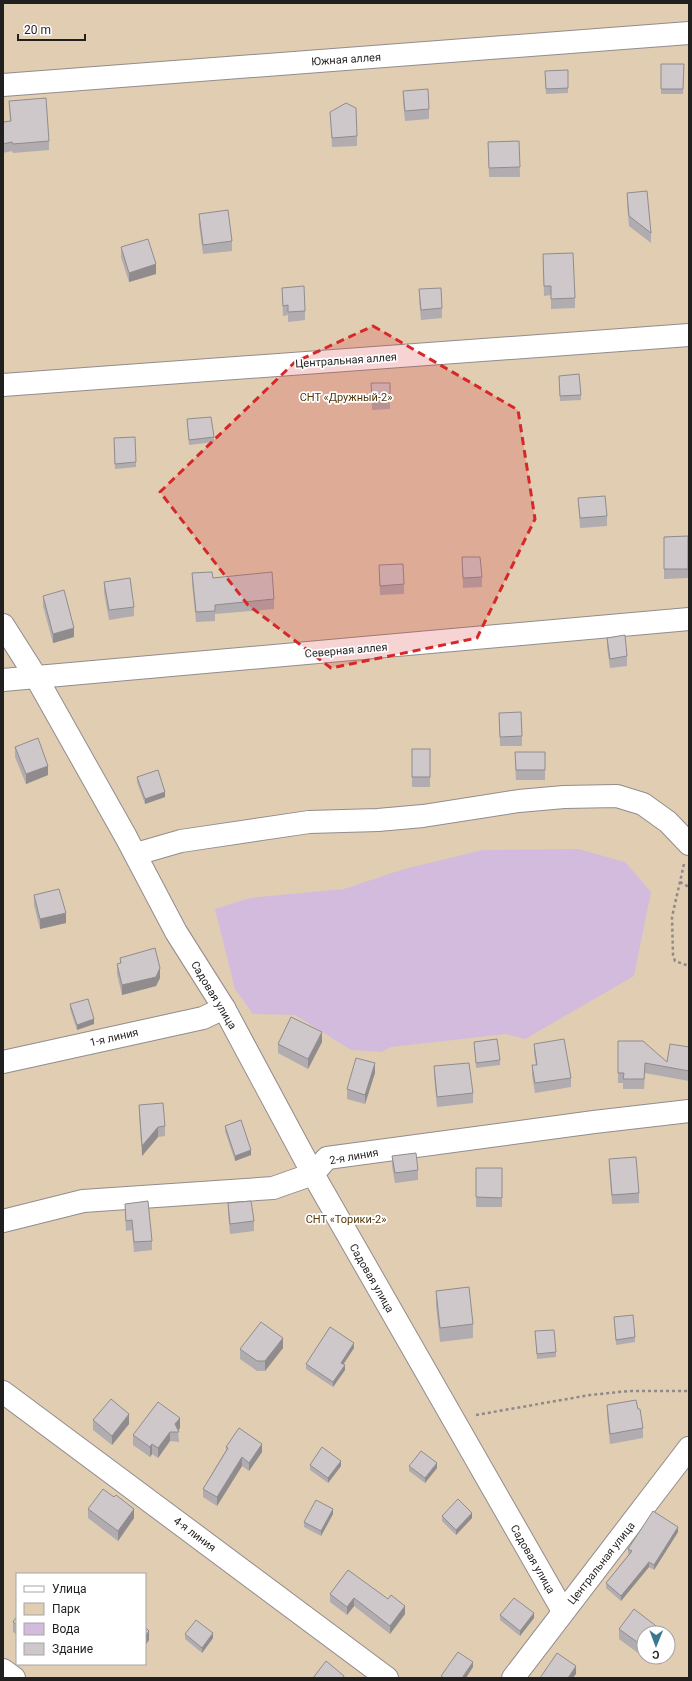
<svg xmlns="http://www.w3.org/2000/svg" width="692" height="1681" font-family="Roboto,sans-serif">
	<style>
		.green { fill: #e0cdb2; fill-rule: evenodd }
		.water { fill: #d3bbde }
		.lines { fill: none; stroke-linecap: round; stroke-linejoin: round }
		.minor-casing { stroke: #938c8c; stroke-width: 24 }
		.path { stroke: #8f898a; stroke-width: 2.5; stroke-dasharray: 3 3; stroke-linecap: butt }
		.minor { stroke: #fff; stroke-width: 22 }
		.wall { fill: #b1acaf }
		.shaded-wall { fill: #908c8e }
		.building { fill: #cec8cb; stroke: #908c8e }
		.marked { fill: #d62828; fill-opacity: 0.2; stroke: #d62828; stroke-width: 3; stroke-dasharray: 8 5; stroke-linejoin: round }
		.labels { text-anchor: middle; stroke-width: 3.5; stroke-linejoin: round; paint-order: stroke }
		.street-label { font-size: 11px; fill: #221f1f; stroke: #fff }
		.park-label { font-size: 11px; fill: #51370a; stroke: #fff }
	</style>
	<rect width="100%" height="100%" fill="#f7eff0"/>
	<path class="green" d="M3,3H689V1678H3ZM17,1574H145V1664H17ZM644,1633H668V1657H644Z"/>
	<polygon class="water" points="578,849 625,862 651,892 634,976 525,1039 506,1034 391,1047 381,1052 351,1050 295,1015 253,1014 235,989 215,909 250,898 344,889 404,869 483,850"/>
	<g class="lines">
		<g class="minor-casing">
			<g id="minor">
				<polyline points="3,85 689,33"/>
				<polyline points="3,385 689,335"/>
				<polyline points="3,625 36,677 126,837 176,932 224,1008 313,1174 563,1611"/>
				<polyline points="3,680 689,619"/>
				<polyline points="136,854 181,841 309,822 378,820 423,816 519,801 564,797 617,796 643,804 668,822 689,844"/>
				<polyline points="3,1062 203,1018 224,1008"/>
				<polyline points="3,1221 83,1201 273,1188 313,1174 327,1158 594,1122 689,1111"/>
				<polyline points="3,1392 387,1678"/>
				<polyline points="3,1670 14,1678"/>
				<polyline points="513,1678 689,1448"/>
			</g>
		</g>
		<g class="path">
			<polyline points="684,864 672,917 673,955 675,961 689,966"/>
			<polyline points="680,882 689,887"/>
			<polyline points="476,1415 590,1395 629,1391 689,1391"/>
		</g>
		<use href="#minor" class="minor"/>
	</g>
	<g class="wall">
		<polygon points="661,64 684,64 683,94 661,94"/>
		<polygon points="568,70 568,93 546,94 545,76"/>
		<polygon points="403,91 429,109 429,119 405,121 403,101"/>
		<polygon points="9,101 49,141 49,150 13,153 12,151 3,153 3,122 10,121"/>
		<polygon points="330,112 357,136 357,146 332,147"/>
		<polygon points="519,141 520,177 489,177 488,142"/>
		<polygon points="627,193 651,233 651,243 629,226 627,203"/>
		<polygon points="199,214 232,241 232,251 203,254 199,224"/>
		<polygon points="121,247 156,274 129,282 121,257"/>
		<polygon points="543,254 575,298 575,308 551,309 551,295 544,296"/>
		<polygon points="282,288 305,311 305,320 288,322 288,315 283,316"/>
		<polygon points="419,289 442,308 442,318 421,320 419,299"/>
		<polygon points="559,376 581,395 581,400 560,401"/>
		<polygon points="371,383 390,383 390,409 372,410"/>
		<polygon points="187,419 214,437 214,442 189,445"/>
		<polygon points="114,443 136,462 136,467 115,469"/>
		<polygon points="578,498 607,516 607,526 580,528"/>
		<polygon points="688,536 688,578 664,579 664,537"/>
		<polygon points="462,557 482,577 482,587 463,588"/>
		<polygon points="379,565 404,584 404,594 380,595"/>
		<polygon points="192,573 213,578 274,599 274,609 215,614 215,621 196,622 192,583"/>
		<polygon points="104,582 134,607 134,616 109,620 104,592"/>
		<polygon points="43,596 74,637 53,643 43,606"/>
		<polygon points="607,638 627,656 627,666 610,668 607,647"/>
		<polygon points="499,713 522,736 522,746 500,746"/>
		<polygon points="15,747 48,775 26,784 15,757"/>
		<rect x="412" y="749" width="18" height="38"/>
		<polygon points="515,752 545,752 545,780 516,780 515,762"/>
		<polygon points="137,777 165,797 145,804 137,782"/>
		<polygon points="34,895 66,923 40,929 34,905"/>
		<polygon points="120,958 160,978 156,986 122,995 117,974 117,964 120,963"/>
		<polygon points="70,1004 94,1024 77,1030 70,1009"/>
		<polygon points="618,1041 667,1062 689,1047 689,1081 645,1073 644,1089 623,1089 623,1083 618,1083"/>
		<polygon points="322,1042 308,1069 278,1053 278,1044"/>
		<polygon points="474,1042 500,1060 500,1065 476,1068"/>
		<polygon points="534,1044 571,1078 571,1087 535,1093 532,1075 532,1065 536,1065 534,1054"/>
		<polygon points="434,1066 473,1093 473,1103 437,1107 434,1076"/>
		<polygon points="375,1073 365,1104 347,1099 347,1089"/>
		<polygon points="139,1105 165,1126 165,1136 158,1137 142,1156 139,1114"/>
		<polygon points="225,1126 251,1155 235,1161 225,1131"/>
		<polygon points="392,1156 418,1170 418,1180 395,1183 392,1166"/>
		<polygon points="609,1159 639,1193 639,1203 612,1204 609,1168"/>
		<rect x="476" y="1168" width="26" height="39"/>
		<polygon points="228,1203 254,1221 254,1231 230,1234 228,1213"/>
		<polygon points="125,1204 152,1241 152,1250 134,1252 132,1230 126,1231 125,1213"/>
		<polygon points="436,1291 473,1324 473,1338 440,1342 436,1305"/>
		<polygon points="614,1317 635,1337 635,1342 616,1345"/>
		<polygon points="535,1331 556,1352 556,1357 537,1359"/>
		<polygon points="283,1348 265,1371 257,1371 240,1359 240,1349"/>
		<polygon points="354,1348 343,1364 345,1370 333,1387 306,1369 306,1364"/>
		<polygon points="607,1405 643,1428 643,1438 610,1444 607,1415"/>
		<polygon points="93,1420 129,1424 112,1445 93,1430"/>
		<polygon points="180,1428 178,1431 179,1442 170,1441 158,1458 152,1454 150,1457 133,1445 133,1435"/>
		<polygon points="226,1447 262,1452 249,1471 242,1466 217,1506 203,1497 203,1489 226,1450"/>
		<polygon points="310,1465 341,1466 328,1483 310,1470"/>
		<polygon points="409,1466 437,1468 425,1483 409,1471"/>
		<polygon points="114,1497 134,1518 118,1541 88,1518 88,1509"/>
		<polygon points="333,1514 321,1536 304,1527 304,1522"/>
		<polygon points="442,1516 472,1518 456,1535 442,1521"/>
		<polygon points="678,1532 654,1570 649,1567 621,1601 606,1588 606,1583 629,1554 628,1554 628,1549"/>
		<polygon points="348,1570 405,1614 390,1634 354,1606 347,1615 330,1602 330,1594"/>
		<polygon points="500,1615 534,1618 520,1636 500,1620"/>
		<polygon points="17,1616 17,1635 13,1632 13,1622"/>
		<polygon points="619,1629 660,1633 644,1633 644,1657 647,1657 646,1659 619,1639"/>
		<polygon points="185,1634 213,1638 202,1653 185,1639"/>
	</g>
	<g class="shaded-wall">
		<polygon points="156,264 156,274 129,282 129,273"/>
		<polygon points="74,628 74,637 53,643 53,634"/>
		<polygon points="48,766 48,775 26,784 26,774"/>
		<polygon points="165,792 165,797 145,804 145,799"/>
		<polygon points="66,913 66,923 40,929 40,919"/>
		<polygon points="160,968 160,978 156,986 122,995 122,985"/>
		<polygon points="94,1019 94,1024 77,1030 77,1025"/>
		<polygon points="322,1032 322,1042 308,1069 308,1059"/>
		<polygon points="375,1063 375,1073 365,1104 365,1095"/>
		<polygon points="158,1127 158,1137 142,1156 142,1146"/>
		<polygon points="251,1150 251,1155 235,1161 235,1156"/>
		<polygon points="283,1338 283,1348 265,1371 265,1361"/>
		<polygon points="354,1343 354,1348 341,1368 341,1363"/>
		<polygon points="345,1365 345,1370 333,1387 333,1382"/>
		<polygon points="129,1414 129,1424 112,1445 112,1436"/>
		<polygon points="180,1418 180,1428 177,1432 175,1424"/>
		<polygon points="170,1432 170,1441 158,1458 158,1448"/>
		<polygon points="152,1444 152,1454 150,1457 150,1447"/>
		<polygon points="262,1444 262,1452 249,1471 249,1463"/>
		<polygon points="242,1457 242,1466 217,1506 217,1497"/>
		<polygon points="341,1461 341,1466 328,1483 328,1478"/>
		<polygon points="437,1463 437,1468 425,1483 425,1478"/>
		<polygon points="134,1509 134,1518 118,1541 118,1531"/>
		<polygon points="333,1509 333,1514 321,1536 321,1531"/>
		<polygon points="472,1513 472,1518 456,1535 456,1530"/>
		<polygon points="678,1527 678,1532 654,1570 654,1565"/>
		<polygon points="649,1562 649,1567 621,1601 621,1596"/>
		<polygon points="354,1598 354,1606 347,1615 347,1607"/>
		<polygon points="405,1606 405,1614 390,1634 390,1626"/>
		<polygon points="534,1613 534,1618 520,1636 520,1631"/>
		<polygon points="149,1631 149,1640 145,1646 145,1636"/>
		<polygon points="213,1633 213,1638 202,1653 202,1648"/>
		<polygon points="473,1662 473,1667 466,1678 462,1678"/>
		<polygon points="576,1666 576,1674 573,1678 568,1678"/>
	</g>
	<g class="building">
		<polygon points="661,64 684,64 683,89 661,89"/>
		<polygon points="568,70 568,88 546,89 545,71"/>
		<polygon points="428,89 429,109 405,111 403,91"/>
		<polygon points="46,98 49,141 13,144 12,142 3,144 3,122 11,121 9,101"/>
		<polygon points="346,103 356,108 357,136 332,138 330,112"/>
		<polygon points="519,141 520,167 489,168 488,142"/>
		<polygon points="647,191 651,233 629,216 627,193"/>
		<polygon points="228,210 232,241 203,245 199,214"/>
		<polygon points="148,239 156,264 129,273 121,247"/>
		<polygon points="573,253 575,298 551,299 551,286 544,286 543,254"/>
		<polygon points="304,286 305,311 288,312 288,305 283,306 282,288"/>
		<polygon points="441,288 442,308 421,310 419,289"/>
		<polygon points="579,374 581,395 560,396 559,376"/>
		<polygon points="371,383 390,383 390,399 372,400"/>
		<polygon points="211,417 214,437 189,440 187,419"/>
		<polygon points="135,437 136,462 115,464 114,438"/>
		<polygon points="605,496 607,516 580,518 578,498"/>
		<polygon points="688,536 688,569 664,569 664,537"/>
		<polygon points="462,557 480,557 482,577 463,578"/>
		<polygon points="403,564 404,584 380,586 379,565"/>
		<polygon points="212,572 213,578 272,572 274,599 215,605 215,611 196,612 192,573"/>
		<polygon points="130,578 134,607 109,610 104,582"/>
		<polygon points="64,590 74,628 53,634 43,596"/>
		<polygon points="625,635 627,656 610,659 607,638"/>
		<polygon points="521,712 522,736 500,737 499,713"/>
		<polygon points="38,738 48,766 26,774 15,747"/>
		<rect x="412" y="749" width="18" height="28"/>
		<polygon points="515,752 545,752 545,770 516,770"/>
		<polygon points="158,770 165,792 145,799 137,777"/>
		<polygon points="59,889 66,913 40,919 34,895"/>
		<polygon points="155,948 160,968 156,977 122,985 117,964 121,963 120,958"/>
		<polygon points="88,999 94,1019 77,1025 70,1004"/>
		<polygon points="291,1017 322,1032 308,1059 278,1044"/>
		<polygon points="497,1039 500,1060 476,1063 474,1042"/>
		<polygon points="564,1039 571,1078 535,1083 532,1065 537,1065 534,1044"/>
		<polygon points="618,1041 643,1041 667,1062 670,1044 689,1047 689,1071 645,1063 644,1079 623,1079 624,1073 618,1073"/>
		<polygon points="356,1058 375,1063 365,1095 347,1089"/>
		<polygon points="469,1063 473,1093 437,1097 434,1066"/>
		<polygon points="163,1103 165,1126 158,1127 142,1146 139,1105"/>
		<polygon points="241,1120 251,1150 235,1156 225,1126"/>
		<polygon points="416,1153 418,1170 395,1173 392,1156"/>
		<polygon points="636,1157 639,1193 612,1195 609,1159"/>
		<polygon points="476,1168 502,1168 502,1198 476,1197"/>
		<polygon points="148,1201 152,1241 134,1242 132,1220 126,1221 125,1204"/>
		<polygon points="251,1201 254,1221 230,1224 228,1203"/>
		<polygon points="469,1287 473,1324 440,1328 436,1291"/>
		<polygon points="633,1315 635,1337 616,1340 614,1317"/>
		<polygon points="261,1322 283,1338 265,1361 257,1361 240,1349"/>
		<polygon points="330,1327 354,1343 341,1363 345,1365 333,1382 306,1364"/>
		<polygon points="554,1330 556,1352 537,1354 535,1331"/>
		<polygon points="111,1399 129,1414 112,1436 93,1420"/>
		<polygon points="636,1400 638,1409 640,1409 643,1428 610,1434 607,1405"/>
		<polygon points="158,1402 180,1418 175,1424 179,1432 170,1432 158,1448 152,1444 150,1447 133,1435"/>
		<polygon points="239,1428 262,1444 249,1463 242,1457 217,1497 203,1489 228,1448 226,1447"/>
		<polygon points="322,1447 341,1461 328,1478 310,1465"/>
		<polygon points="421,1451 437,1463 425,1478 409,1466"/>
		<polygon points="103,1489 114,1497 116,1495 134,1509 118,1531 88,1509"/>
		<polygon points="458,1499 472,1513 456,1530 442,1516"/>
		<polygon points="316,1500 333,1509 321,1531 304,1522"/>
		<polygon points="653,1511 678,1527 654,1565 649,1562 621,1596 606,1583 632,1551 628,1549"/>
		<polygon points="348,1570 388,1599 391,1595 405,1606 390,1626 354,1598 347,1607 330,1594"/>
		<polygon points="514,1598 534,1613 520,1631 500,1615"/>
		<polygon points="634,1609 660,1629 657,1633 644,1633 644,1647 619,1629"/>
		<polygon points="17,1616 17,1625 13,1622"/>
		<polygon points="196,1620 213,1633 202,1648 185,1634"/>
		<polygon points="145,1627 149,1631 145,1636"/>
		<polygon points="458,1652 473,1662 462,1678 444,1678 441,1676"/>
		<polygon points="557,1653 576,1666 568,1678 540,1678"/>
		<polygon points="326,1661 344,1676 343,1678 313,1678"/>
	</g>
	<path class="marked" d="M373,326L518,410L535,519L477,638L331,668L248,605L160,492L295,362Z"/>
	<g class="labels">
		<g class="street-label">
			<text transform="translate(346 59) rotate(-4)" y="4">Южная аллея</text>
			<text transform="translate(346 360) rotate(-4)" y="4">Центральная аллея</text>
			<text transform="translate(346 650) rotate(-5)" y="4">Северная аллея</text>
			<text transform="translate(214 995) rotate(59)" y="4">Садовая улица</text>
			<text transform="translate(114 1037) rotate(-13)" y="4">1-я линия</text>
			<text transform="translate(354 1156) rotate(-10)" y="4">2-я линия</text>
			<text transform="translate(372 1278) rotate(60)" y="4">Садовая улица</text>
			<text transform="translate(195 1534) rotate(37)" y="4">4-я линия</text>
			<text transform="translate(533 1559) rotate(60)" y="4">Садовая улица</text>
			<text transform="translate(601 1563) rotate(-52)" y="4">Центральная улица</text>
		</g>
		<g class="park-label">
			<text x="346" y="401">СНТ «Дружный-2»</text>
			<text x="346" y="1223">СНТ «Торики-2»</text>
		</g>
	</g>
	<rect width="692" height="1681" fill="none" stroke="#221f1f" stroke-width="8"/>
	<rect x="16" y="1573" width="130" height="92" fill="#ffffff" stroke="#a7a5a5"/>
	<rect x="24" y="1586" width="20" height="6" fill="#ffffff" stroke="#a7a5a5"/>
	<text x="52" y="1593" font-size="12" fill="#221f1f">Улица</text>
	<rect x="24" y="1603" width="20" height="12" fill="#e0cdb2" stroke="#a7a5a5"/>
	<text x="52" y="1613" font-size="12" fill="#221f1f">Парк</text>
	<rect x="24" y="1623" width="20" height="12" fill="#d3bbde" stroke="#a7a5a5"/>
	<text x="52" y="1633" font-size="12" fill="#221f1f">Вода</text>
	<rect x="24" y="1643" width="20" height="12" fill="#cec8cb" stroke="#a7a5a5"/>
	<text x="52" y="1653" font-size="12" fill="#221f1f">Здание</text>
	<g transform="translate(656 1645) rotate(181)"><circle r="19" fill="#ffffff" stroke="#a7a5a5"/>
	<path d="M0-3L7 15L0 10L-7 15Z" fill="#3b788f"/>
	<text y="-6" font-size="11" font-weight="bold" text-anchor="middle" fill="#221f1f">С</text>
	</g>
	<path d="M18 34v6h67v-6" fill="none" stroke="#221f1f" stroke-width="2"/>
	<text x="24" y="34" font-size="12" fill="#221f1f" stroke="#ffffff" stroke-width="3" paint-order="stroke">20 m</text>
</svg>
